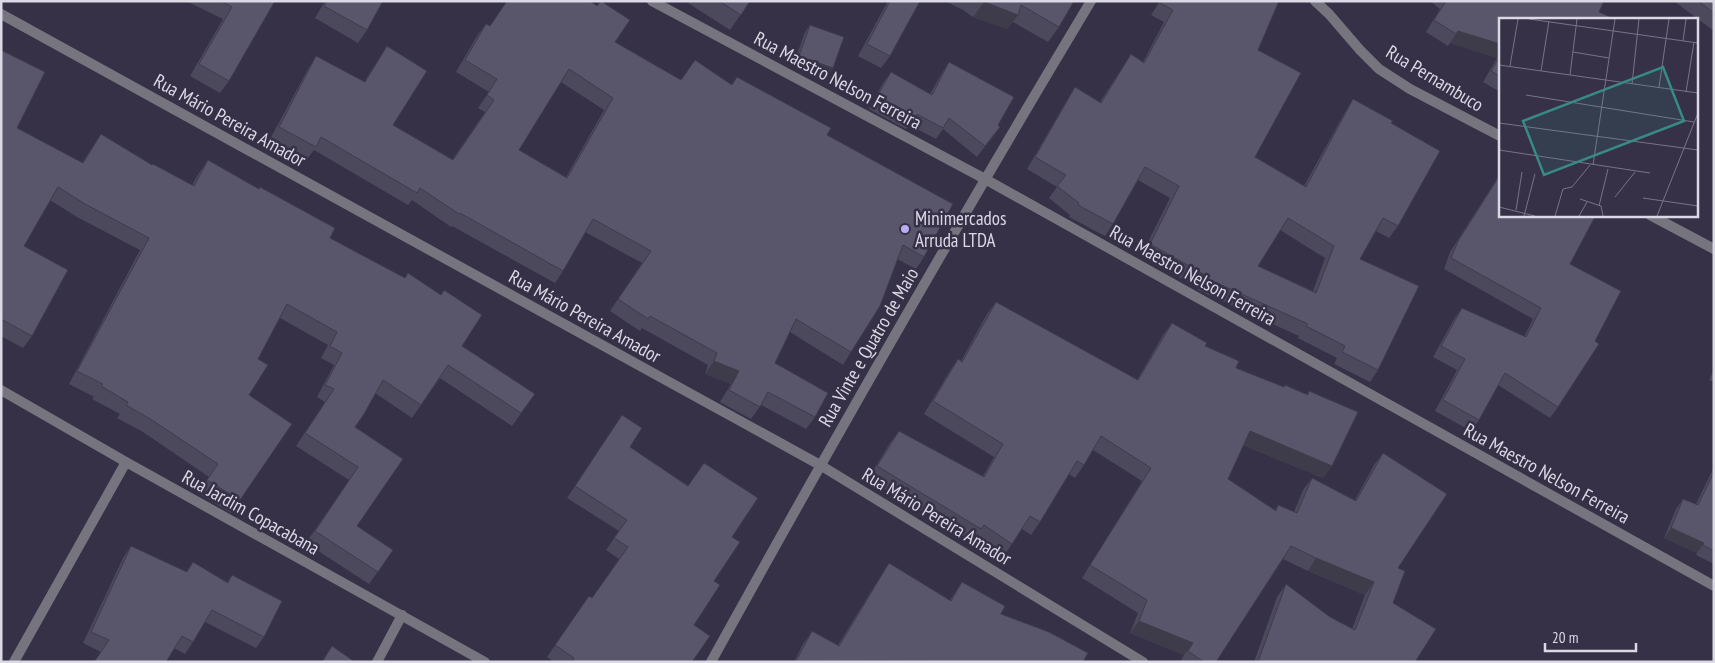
<svg xmlns="http://www.w3.org/2000/svg" width="1715" height="663" font-family="'PT Sans Narrow',sans-serif">
	<style>
		.lines { fill: none; stroke-linecap: round; stroke-linejoin: round }
		.minor { stroke: #76757f; stroke-width: 10 }
		.wall { fill: #4d495c; fill-rule: evenodd }
		.shaded-wall { fill: #3e3c4b }
		.building { fill: #59556b; stroke: #3e3c4b; fill-rule: evenodd }
		.poi-dot { fill: #bbaaf6; stroke: #363146; stroke-width: 2 }
		.labels { text-anchor: middle; stroke-width: 5; stroke-linejoin: round; paint-order: stroke }
		.street-label { font-size: 19px; fill: #dbd9e6; stroke: #363146 }
		.poi-label { font-size: 19px; fill: #dbd9e6; stroke: #363146; text-anchor: start }
		.inset-road { fill: none; stroke: #787486; stroke-width: 1 }
		.view { fill: #388a86; fill-opacity: 0.15; stroke: #388a86; stroke-width: 2.5 }
		.inset-edge { fill: none; stroke: #dbd9e6; stroke-width: 2.5 }
	</style>
	<rect width="100%" height="100%" fill="#363146"/>
	<g class="lines">
		<g class="minor">
			<polyline points="652,1 985,179 1714,586"/>
			<polyline points="1315,1 1329,14 1360,50 1379,69 1410,89 1500,136"/>
			<polyline points="1,14 820,465 1143,662"/>
			<polyline points="1650,215 1714,249"/>
			<polyline points="1,390 126,462 485,662"/>
			<polyline points="14,662 126,462"/>
			<polyline points="377,662 402,615"/>
			<path d="M711,662C834,439 960,219 1091,1"/>
		</g>
	</g>
	<g class="wall">
		<polygon points="186,1 275,1 229,81 220,93 190,76 223,19"/>
		<polygon points="325,1 383,1 367,30 358,43 315,18"/>
		<polygon points="689,1 750,1 730,30 688,3"/>
		<polygon points="888,1 920,1 890,56 881,68 858,56"/>
		<polygon points="945,1 1074,1 1059,27 1048,42 1013,22 1007,29 973,17 963,10"/>
		<path d="M1160,1H1279L1258,50L1255,157L1304,186L1345,112L1353,99L1391,123L1398,226L1389,238L1376,231L1360,259L1378,370L1370,382L1334,364L1337,358L1298,338L1299,336L1198,290L1199,288L1141,256L1170,198L1138,180L1113,224L1105,236L1069,217L1070,215L1049,198L1057,187L1027,169L1067,100L1075,87L1100,102L1131,54L1143,62L1164,22L1151,15ZM1280,230L1325,258L1313,291L1258,266Z"/>
		<polygon points="1430,1 1604,1 1500,19 1500,92 1483,82 1497,58 1450,43 1448,46 1426,32 1440,9"/>
		<polygon points="1674,1 1714,1 1714,31"/>
		<path d="M486,24L490,26L615,42L681,80L731,85L737,77L827,135L924,257L916,269L897,259L851,352L843,365L790,332L775,363L815,417L806,429L761,405L751,419L720,402L731,384L705,374L708,365L642,328L640,331L610,311L642,263L585,232L563,271L555,283L452,226L451,227L412,200L408,205L314,150L307,159L270,139L308,69L316,56L364,82L387,46L393,125L452,160L485,112L478,108L489,92L456,72L477,36ZM561,82L604,110L566,177L519,150Z"/>
		<polygon points="810,25 833,68 828,75 794,63 805,32"/>
		<polygon points="1,50 17,128 82,163 101,134 152,165 192,185 199,173 208,160 330,238 462,346 535,394 512,426 440,378 412,418 375,393 355,427 403,459 357,526 393,550 369,584 306,543 349,480 296,446 325,402 317,397 334,365 321,358 328,345 280,318 258,359 249,395 292,424 231,513 198,493 209,477 143,432 117,418 120,414 92,399 94,397 69,384 140,250 77,217 50,200 24,246 32,336 23,348 1,336"/>
		<polygon points="949,62 1000,127 977,157 943,129 936,139 910,125 906,129 869,109 883,83 891,72 930,94 942,73"/>
		<polygon points="1500,174 1500,215 1570,264 1558,407 1550,418 1498,385 1479,420 1471,431 1435,411 1457,370 1433,357 1454,319 1462,308 1524,337 1533,319 1444,269 1450,252"/>
		<polygon points="996,302 1137,380 1163,335 1172,323 1236,368 1284,387 1307,394 1309,391 1332,466 1323,478 1243,445 1228,479 1275,510 1278,505 1294,512 1303,490 1312,478 1355,500 1374,465 1383,453 1398,568 1393,603 1415,662 1254,662 1277,597 1286,584 1330,617 1352,629 1365,595 1308,571 1283,559 1216,662 1180,662 1184,655 1130,633 1138,613 1082,578 1142,481 1093,450 1084,465 1075,478 1069,474 1040,522 1031,535 1022,529 1003,557 975,538 972,542 868,479 890,443 899,431 983,476 994,457 924,414 949,372 958,359 961,361 987,314"/>
		<polygon points="1714,370 1714,382 1709,380"/>
		<polygon points="614,427 630,447 732,537 714,581 694,625 692,662 554,662 547,657 589,596 592,598 619,559 606,550 619,531 567,498"/>
		<polygon points="1714,467 1714,564 1696,555 1697,553 1664,538 1676,509 1683,499 1696,504"/>
		<polygon points="131,546 186,572 193,562 227,582 232,575 264,637 256,648 205,622 193,642 185,654 174,648 101,652 83,643 123,558"/>
		<polygon points="889,563 950,600 962,582 1001,614 1083,662 794,662 803,644 812,631 838,645 880,577"/>
	</g>
	<g class="shaded-wall">
		<polygon points="984,2 1018,15 1007,29 973,17"/>
		<polygon points="1458,31 1500,44 1500,54 1497,58 1450,43"/>
		<polygon points="799,56 833,68 828,75 794,63"/>
		<polygon points="1000,127 993,138 977,157 985,146"/>
		<polygon points="714,361 739,371 731,384 705,374"/>
		<polygon points="1250,431 1332,466 1323,478 1241,444"/>
		<polygon points="1671,528 1704,543 1697,553 1664,538"/>
		<polygon points="1316,558 1374,582 1365,595 1308,571"/>
		<polygon points="1139,621 1193,643 1184,655 1130,633"/>
	</g>
	<g class="building">
		<polygon points="221,1 275,1 229,81 199,64 232,7"/>
		<polygon points="327,1 383,1 367,30 324,6"/>
		<path d="M507,1H590L597,6L601,1L630,20L615,42L681,80L695,60L732,85L737,77L831,128L827,135L953,204L924,257L903,245L880,306L851,352L796,319L775,363L828,393L815,417L768,392L760,407L729,390L739,371L714,361L717,353L650,316L648,319L618,299L651,251L593,219L563,271L460,213L459,214L420,188L417,193L321,137L316,147L279,127L316,56L365,82L387,46L427,71L393,125L453,160L494,100L487,95L497,79L465,60L486,24L490,26ZM569,69L613,98L567,178L519,150Z"/>
		<polygon points="719,1 750,1 741,15"/>
		<polygon points="890,1 920,1 890,56 867,44"/>
		<polygon points="982,1 1074,1 1059,27 1021,5 1018,15"/>
		<path d="M1161,1H1279L1258,50L1301,73L1255,157L1306,187L1353,99L1393,121L1391,123L1440,151L1398,226L1383,218L1360,259L1419,286L1378,370L1342,352L1345,346L1306,326L1308,324L1206,278L1207,276L1150,244L1179,186L1145,167L1113,224L1078,205L1079,203L1057,186L1066,175L1035,157L1075,87L1101,103L1131,54L1144,63L1173,10L1160,3ZM1288,218L1334,246L1316,293L1258,266Z"/>
		<polygon points="1446,1 1604,1 1599,12 1615,19 1500,19 1500,44 1458,31 1456,34 1434,20"/>
		<polygon points="1698,1 1714,1 1714,13"/>
		<polygon points="810,25 844,37 833,68 799,56"/>
		<polygon points="1,50 45,72 17,128 83,163 101,134 152,165 153,164 194,186 208,160 259,189 260,187 335,228 330,238 405,278 408,273 441,295 444,290 482,315 462,346 535,394 521,413 448,365 421,405 383,380 364,414 355,427 403,459 357,526 393,550 378,572 315,531 358,467 305,433 334,389 325,385 342,353 330,346 337,332 287,304 258,359 268,365 249,395 292,424 240,500 207,480 218,464 152,420 126,405 128,402 101,386 103,384 77,371 149,238 85,204 58,187 24,246 68,270 32,336 1,319"/>
		<polygon points="1500,56 1500,76 1491,71"/>
		<polygon points="949,62 1014,97 998,125 1000,127 985,146 949,118 943,128 917,114 914,119 876,98 891,72 932,95"/>
		<polygon points="1500,175 1500,215 1596,215 1570,264 1621,291 1595,341 1599,344 1558,407 1505,373 1479,420 1443,400 1465,359 1441,346 1462,308 1526,337 1541,308 1451,258 1458,241"/>
		<polygon points="996,302 1138,380 1172,323 1207,343 1205,346 1239,361 1236,368 1284,387 1285,385 1308,395 1309,391 1358,412 1332,466 1250,431 1228,479 1276,511 1278,505 1297,513 1312,478 1356,501 1383,453 1447,494 1398,568 1405,571 1393,603 1436,629 1415,662 1258,662 1286,584 1330,617 1355,630 1374,582 1316,558 1291,546 1216,662 1204,662 1188,651 1193,643 1139,621 1147,600 1090,565 1151,468 1101,436 1084,465 1077,461 1040,522 1030,516 1012,544 984,525 981,529 877,466 899,431 984,477 1003,444 933,401 958,359 962,362"/>
		<polygon points="622,415 642,428 630,447 688,486 704,463 758,498 732,537 740,542 714,581 720,585 694,625 710,636 692,662 572,662 574,658 555,645 589,596 592,598 628,547 614,538 627,520 575,486"/>
		<polygon points="1714,472 1714,551 1703,545 1704,543 1671,528 1683,499 1698,505"/>
		<polygon points="131,546 187,572 193,562 228,583 232,575 282,601 264,637 212,610 193,642 182,636 166,662 94,662 109,640 91,632"/>
		<polygon points="889,563 951,601 962,582 1005,606 1001,614 1049,632 1088,653 1083,662 796,661 812,631 839,646"/>
		<polygon points="332,646 355,662 322,662"/>
	</g>
	<circle class="poi-dot" cx="905" cy="229" r="5"/>
	<g class="labels">
		<g class="street-label">
			<text transform="translate(1435 78) rotate(31)" y="7">Rua Pernambuco</text>
			<text transform="translate(838 80) rotate(28)" y="7">Rua Maestro Nelson Ferreira</text>
			<text transform="translate(230 120) rotate(29)" y="7">Rua Mário Pereira Amador</text>
			<text transform="translate(1193 275) rotate(29)" y="7">Rua Maestro Nelson Ferreira</text>
			<text transform="translate(585 316) rotate(29)" y="7">Rua Mário Pereira Amador</text>
			<text transform="translate(868 347) rotate(-60)" y="7">Rua Vinte e Quatro de Maio</text>
			<text transform="translate(1547 473) rotate(29)" y="7">Rua Maestro Nelson Ferreira</text>
			<text transform="translate(251 512) rotate(29)" y="7">Rua Jardim Copacabana</text>
			<text transform="translate(937 516) rotate(31)" y="7">Rua Mário Pereira Amador</text>
		</g>
		<g class="poi-label">
			<text x="915" y="225">Minimercados<tspan x="915" dy="22">Arruda LTDA</tspan></text>
		</g>
	</g>
	<g transform="translate(1499 18)">
		<rect width="199" height="199" fill="#363146"/>
		<path class="inset-road" d="M30,1L199,25M184,23L187,1M74,34L110,40M0,47L199,75M11,48L19,1M42,53L50,3M71,57L78,1M133,66L140,1M160,69L170,1M187,74L195,24M27,77L195,104M0,105L199,132M0,132L151,155M94,147L116,1M116,179L136,154M144,180L199,188M81,181L102,188L104,198M100,188L109,151M0,189L36,198M17,192L23,154M25,198L36,156M56,198L64,171L73,169L91,147M80,198L88,184M158,198L199,95"/>
		<path class="view" d="M164,49L185,103L45,157L24,103Z"/>
		<rect width="199" height="199" class="inset-edge"/>
	</g>
	<rect width="1715" height="663" fill="none" stroke="#dbd9e6" stroke-width="5"/>
	<path d="M1545 643v8h91v-8" fill="none" stroke="#dbd9e6" stroke-width="2.5"/>
	<text x="1552" y="643" font-size="15" fill="#dbd9e6" stroke="#363146" stroke-width="4" paint-order="stroke">20 m</text>
</svg>
